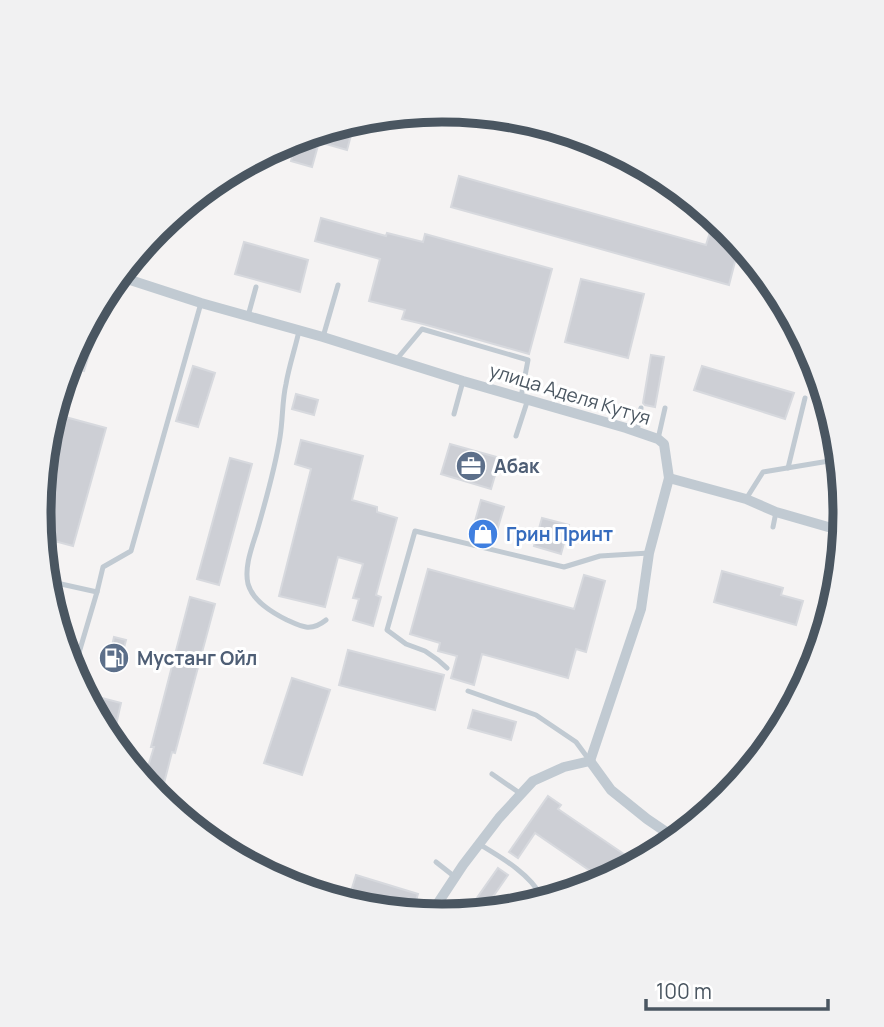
<svg xmlns="http://www.w3.org/2000/svg" width="884" height="1027" font-family="Manrope,sans-serif">
	<style>
		.building { fill: #cdcfd5; stroke: #d7d9de; stroke-width: 2 }
		.lines { fill: none; stroke-linecap: round; stroke-linejoin: round }
		.service { stroke: #c1cad2; stroke-width: 5 }
		.minor { stroke: #c1cad2; stroke-width: 10 }
		.labels { text-anchor: middle; stroke-width: 6; stroke-linejoin: round; paint-order: stroke }
		.street-label { font-size: 19px; fill: #4a5661; stroke: #fff }
		.service-label { font-size: 19px; font-weight: bold; fill: #4e5e75; stroke: #fff; text-anchor: start }
		.shop-label { font-size: 19px; font-weight: bold; fill: #366cbe; stroke: #fff; text-anchor: start }
		.rim { fill: none; stroke: #4a5661; stroke-width: 9 }
	</style>
	<rect width="100%" height="100%" fill="#f5f3f3"/>
	<g class="building">
		<polygon points="353,128 347,150 319,142 312,167 291,161 297,139"/>
		<polygon points="459,176 706,245 714,219 728,228 739,246 729,285 451,207"/>
		<polygon points="321,218 386,236 387,233 423,242 425,234 552,269 529,354 423,324 402,319 405,310 369,301 380,259 315,241"/>
		<polygon points="244,242 308,260 300,292 235,274"/>
		<polygon points="581,279 644,294 628,358 565,342"/>
		<polygon points="81,342 92,345 84,371 68,366 69,359"/>
		<polygon points="651,355 664,357 655,407 645,405 643,403"/>
		<polygon points="193,366 215,373 198,427 176,421"/>
		<polygon points="702,366 794,393 785,419 694,390"/>
		<polygon points="296,394 318,400 314,415 292,409"/>
		<polygon points="58,415 106,428 73,546 43,538 38,513"/>
		<polygon points="301,440 363,456 352,500 377,507 377,512 397,518 376,595 381,597 373,626 353,620 359,599 353,598 363,564 338,557 325,607 279,596 311,469 295,464"/>
		<polygon points="450,444 500,458 491,489 441,474"/>
		<polygon points="230,458 252,464 219,585 197,579"/>
		<polygon points="481,500 504,507 493,544 470,539"/>
		<polygon points="542,518 569,525 561,554 534,546"/>
		<polygon points="428,569 574,609 584,575 605,581 586,652 576,649 568,678 482,654 474,685 451,678 457,656 438,651 440,643 410,634"/>
		<polygon points="722,571 783,588 781,595 803,601 796,625 714,602"/>
		<polygon points="190,597 215,604 175,753 172,752 161,795 153,793 144,780 154,747 151,747"/>
		<polygon points="114,637 126,640 118,671 107,668"/>
		<polygon points="348,650 444,675 435,710 339,685"/>
		<polygon points="292,678 330,690 302,775 264,763"/>
		<polygon points="98,697 121,703 114,734 96,708"/>
		<polygon points="473,710 516,722 511,740 468,728"/>
		<polygon points="548,796 561,805 558,809 634,861 605,881 535,833 518,858 509,852"/>
		<polygon points="498,868 508,875 485,908 467,912"/>
		<polygon points="356,875 418,894 413,911 349,898"/>
	</g>
	<g class="lines">
		<g class="service">
			<polyline points="248,316 256,287"/>
			<path d="M299,331C295,349 289,366 286,384C282,401 283,419 280,437C275,469 266,500 257,531C252,547 244,567 248,584C253,601 271,612 287,620C302,627 311,632 326,620"/>
			<polyline points="323,337 338,285"/>
			<polyline points="396,360 422,329 528,360 521,397"/>
			<polyline points="454,414 463,381"/>
			<polyline points="637,432 641,408"/>
			<polyline points="516,436 528,399"/>
			<polyline points="658,439 665,408"/>
			<polyline points="788,468 805,398"/>
			<polyline points="746,499 763,472 835,460"/>
			<polyline points="773,527 776,512"/>
			<polyline points="52,582 97,592 103,567 131,551 201,303"/>
			<polyline points="447,668 438,660 425,651 406,644 387,630 415,531 564,567 600,556 649,553"/>
			<polyline points="73,673 97,592"/>
			<polyline points="468,691 536,715 576,742 590,761"/>
			<polyline points="492,774 521,794"/>
			<path d="M479,844C502,858 529,873 542,897"/>
			<polyline points="436,862 455,877"/>
		</g>
		<g class="minor">
			<polyline points="124,278 201,303 323,337 463,381 626,428 658,439 664,444 669,478 649,553 641,609 590,761"/>
			<polyline points="669,478 746,499 776,512 842,531"/>
			<polyline points="590,761 611,790 647,819 672,836"/>
			<polyline points="430,915 463,865 499,818 533,781 564,767 590,761"/>
		</g>
	</g>
	<defs>
		<g id="office-disc" transform="scale(1.575)"><circle r="9.5" fill="#5c6f8a" stroke="#fff"/><path d="M-6-3h4V-5.5h4V-3h4V5H-6ZM-1-4.5V-3h2v-1.5ZM-6 0V1H6V0Z" fill="#fff"/></g>
		<g id="shop-disc" transform="scale(1.575)"><circle r="9.5" fill="#3f7fe0" stroke="#fff"/><path d="M-5-2.5h2.3a2.7 3.5 0 0 1 5.4 0H5L5.5 6h-11ZM-1.5-2.5h3a1.5 2.3 0 0 0-3 0Z" fill="#fff"/></g>
		<g id="fuel-disc" transform="scale(1.575)"><circle r="9.5" fill="#5c6f8a" stroke="#fff"/><path d="M-5.5-6h7V0h2V4h1.3V-2.5L3-4.5l.8-.8L6-3V5H2.5V1h-1V6h-7ZM-4.2-4.7v3.2H.2V-4.7Z" fill="#fff"/></g>
	</defs>
	<g fill-rule="evenodd">
		<use href="#office-disc" x="471" y="466"/>
		<use href="#shop-disc" x="483" y="534"/>
		<use href="#fuel-disc" x="114" y="658"/>
	</g>
	<g class="labels">
		<g class="street-label">
			<text transform="translate(570 394) rotate(17)" y="7">улица Аделя Кутуя</text>
		</g>
		<g class="service-label">
			<text x="494" y="473">Абак</text>
			<text x="137" y="665">Мустанг Ойл</text>
		</g>
		<g class="shop-label">
			<text x="506" y="541">Грин Принт</text>
		</g>
	</g>
	<path d="M0 0H884V1027H0ZM51 513a391 391 0 1 1 782 0a391 391 0 1 1-782 0Z" fill="#f1f1f2" fill-rule="evenodd"/>
	<path class="rim" d="M51 513a391 391 0 1 1 782 0a391 391 0 1 1-782 0Z"/>
	<path d="M646 999v10h182v-10" fill="none" stroke="#4a5661" stroke-width="3.5"/>
	<text x="656" y="999" font-size="21" fill="#4a5661" stroke="#ffffff" stroke-width="5" paint-order="stroke">100 m</text>
</svg>
